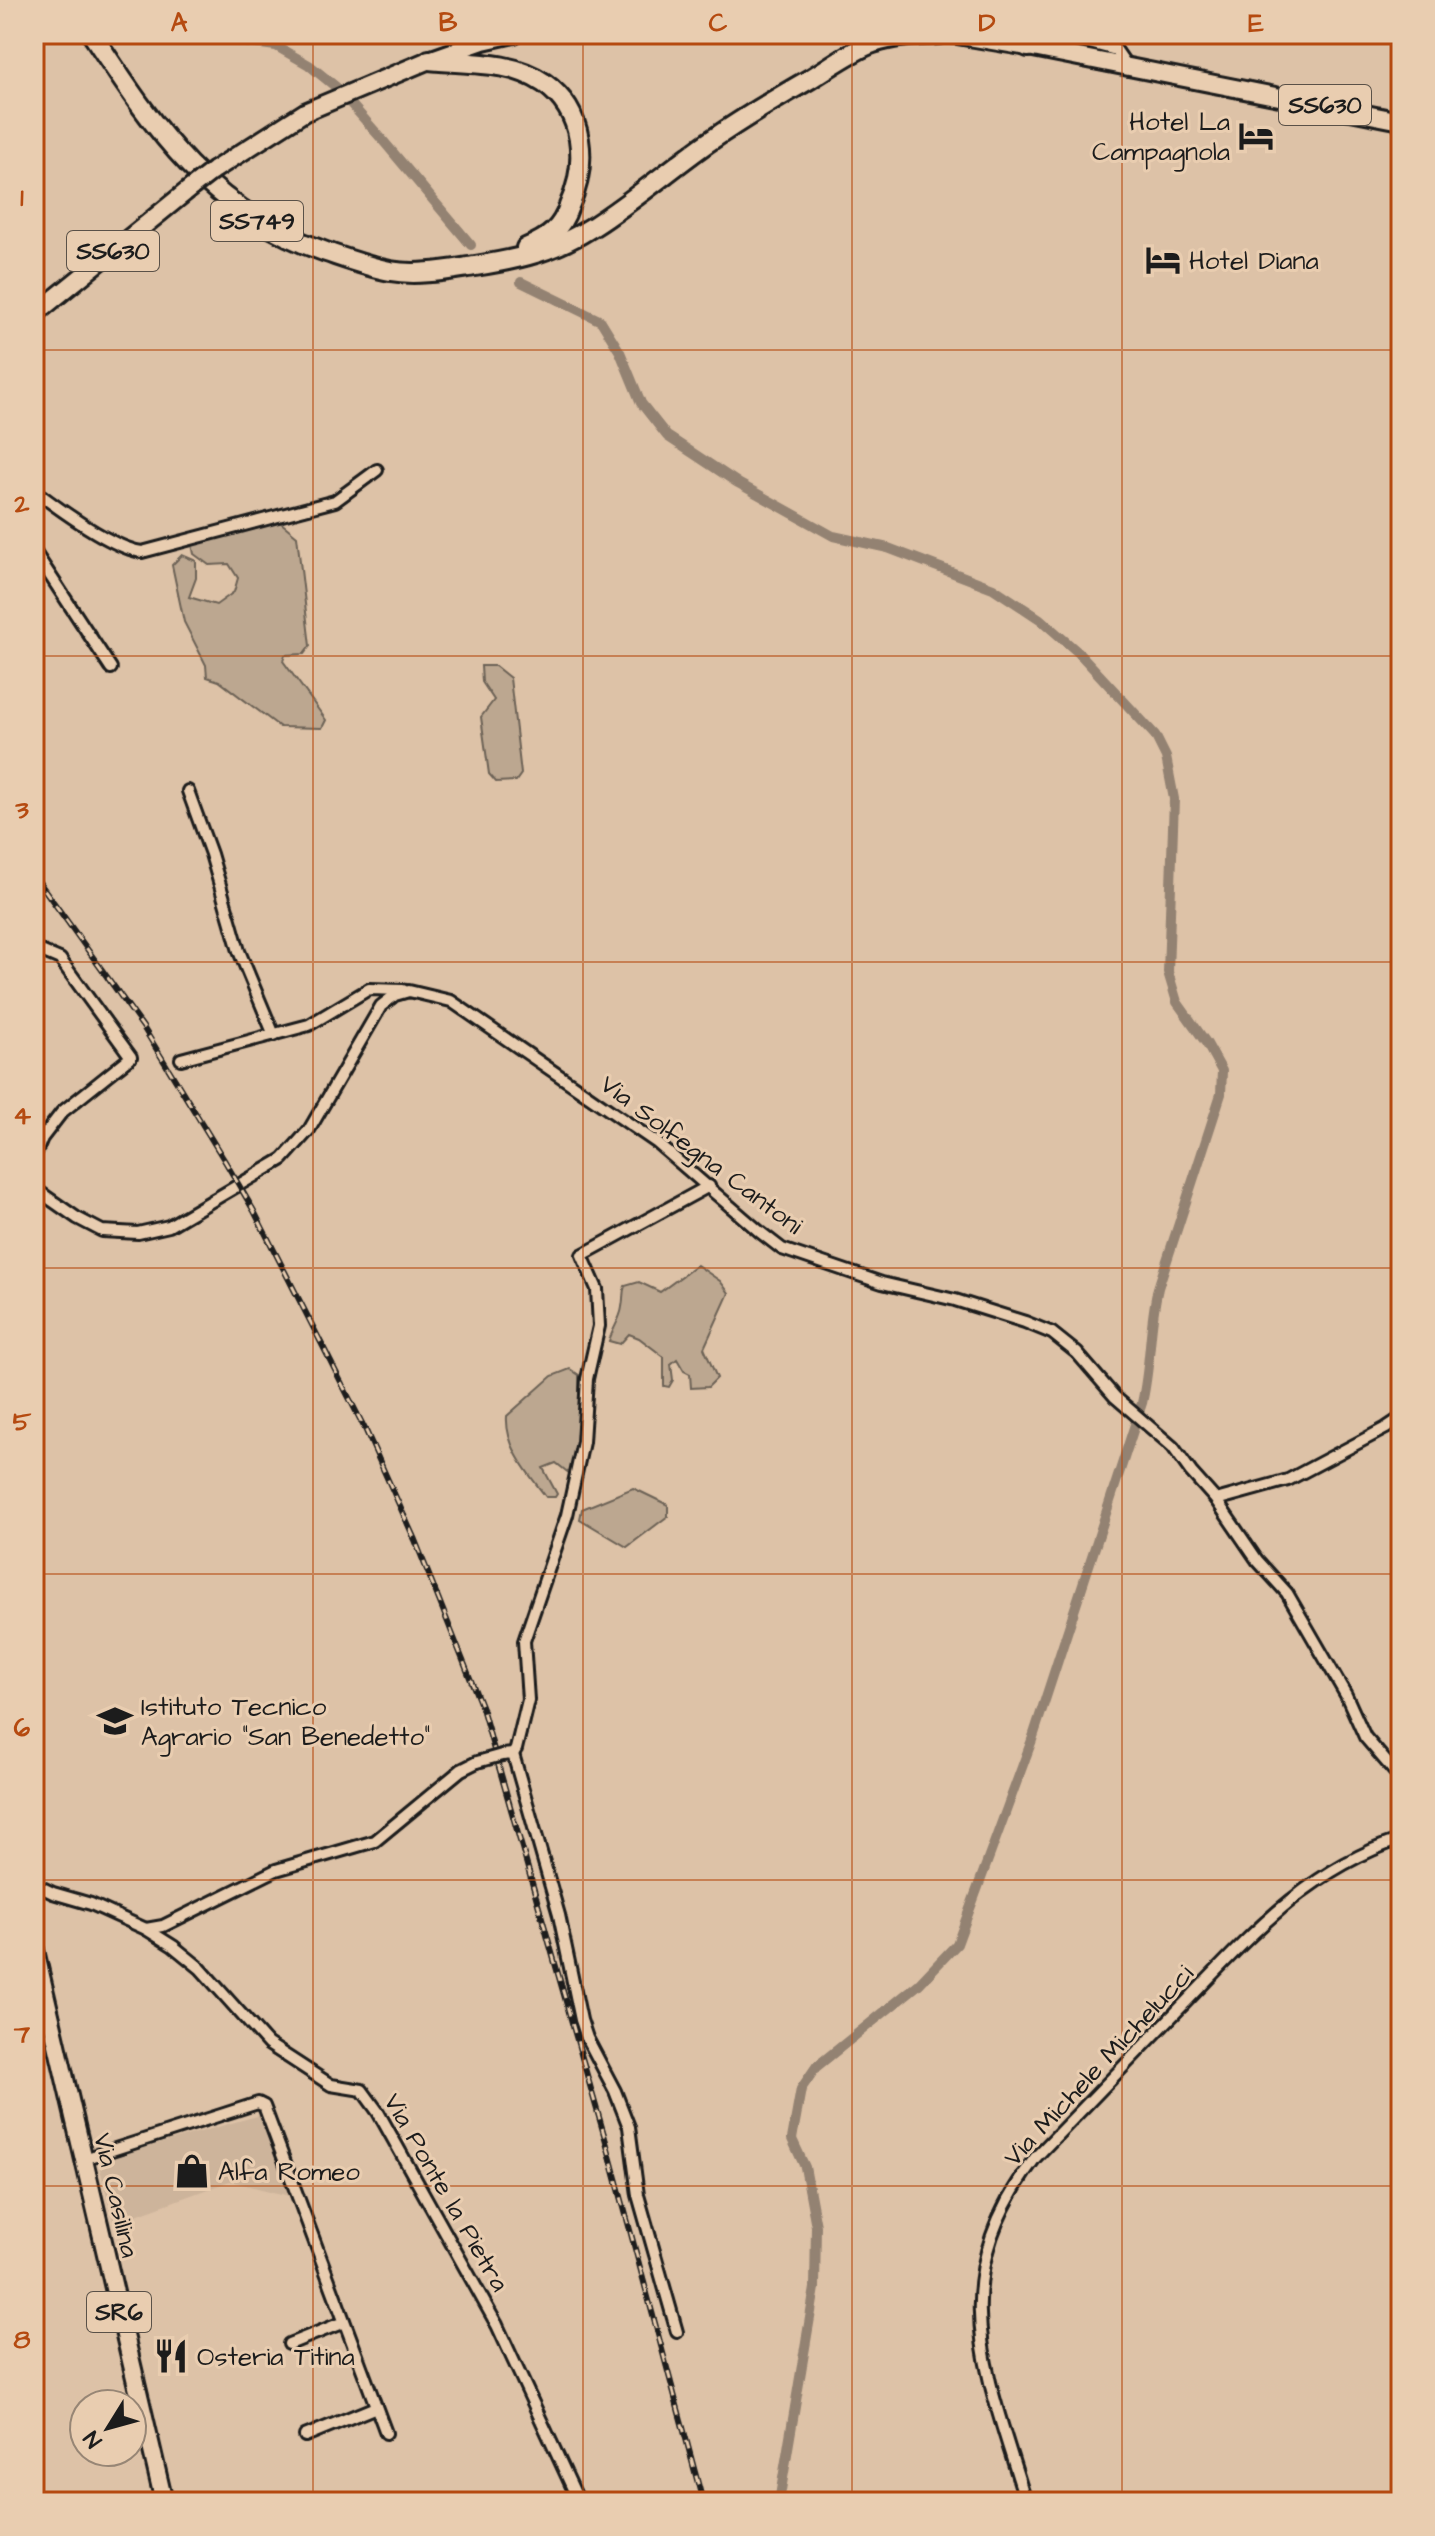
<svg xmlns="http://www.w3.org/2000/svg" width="1435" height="2536" font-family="'Architects Daughter',sans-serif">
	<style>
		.built { fill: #cdb49b }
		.green { fill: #bca790; stroke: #6c6256; stroke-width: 2 }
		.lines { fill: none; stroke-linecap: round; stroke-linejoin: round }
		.canal { stroke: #938272; stroke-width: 10 }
		.street-casing { stroke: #1c1c1c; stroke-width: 16 }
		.primary-casing { stroke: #1c1c1c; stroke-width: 22 }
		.highway-casing { stroke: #1c1c1c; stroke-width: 24 }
		.street { stroke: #e9cdb0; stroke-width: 10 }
		.primary { stroke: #e9cdb0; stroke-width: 16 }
		.highway { stroke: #e9cdb0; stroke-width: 18 }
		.rail-casing { stroke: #1c1c1c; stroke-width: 6 }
		.rail { stroke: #e9cdb0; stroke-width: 3; stroke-dasharray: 9; stroke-linecap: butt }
		.street-bridge-casing { stroke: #1c1c1c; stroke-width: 16; stroke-linecap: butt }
		.primary-bridge-casing { stroke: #1c1c1c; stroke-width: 22; stroke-linecap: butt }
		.street-bridge { stroke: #e9cdb0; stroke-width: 10 }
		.primary-bridge { stroke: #e9cdb0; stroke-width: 16 }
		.grid { fill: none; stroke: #b54a10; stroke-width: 2; stroke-opacity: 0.55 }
		.labels { text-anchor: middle; stroke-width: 6; stroke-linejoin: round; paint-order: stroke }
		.shield { fill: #e9cdb0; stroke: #5a5148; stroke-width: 2 }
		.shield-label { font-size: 24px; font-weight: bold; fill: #1c1c1c }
		.poi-label { font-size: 26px; fill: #1c1c1c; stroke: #e9cdb0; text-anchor: start }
		.street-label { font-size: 26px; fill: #1c1c1c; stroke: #e9cdb0 }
		.neatline { fill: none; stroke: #b54a10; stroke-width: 3 }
		.grid-label { font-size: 26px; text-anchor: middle; font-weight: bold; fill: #b54a10 }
	</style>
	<rect width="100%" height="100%" fill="#ddc2a7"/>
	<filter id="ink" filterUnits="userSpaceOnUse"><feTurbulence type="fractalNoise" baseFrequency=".0125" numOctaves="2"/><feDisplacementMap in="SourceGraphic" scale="16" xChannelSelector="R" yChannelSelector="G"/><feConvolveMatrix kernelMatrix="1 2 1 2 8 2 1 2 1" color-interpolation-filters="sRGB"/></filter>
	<g filter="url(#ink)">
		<polygon class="built" points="260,2115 293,2197 230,2181 114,2223 98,2161"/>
		<g class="green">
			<polygon points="280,522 297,536 310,646 304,654 285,655 283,661 326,720 322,728 280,727 219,681 207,677 206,665 184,622 172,565 182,555 196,561 196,578 189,597 216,605 234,592 238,578 229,564 209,565 194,554 192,544"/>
			<polygon points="481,666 495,666 510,678 521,774 516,781 496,782 489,774 481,717 494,700 482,682"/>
			<path d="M697,1265L720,1281L729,1293L704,1348L717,1378L708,1387L691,1388L690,1374L684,1371L677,1359L671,1364L673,1380L669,1387L664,1386V1357L639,1338L629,1334L620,1344L609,1341C612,1330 621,1318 622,1307C624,1298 622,1294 625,1286L639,1282L660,1292Z"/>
			<path d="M570,1369L579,1375V1455L570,1474L556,1463L543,1468L557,1494L555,1497H546C528,1473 505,1447 507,1416L552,1376Z"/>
			<polygon points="633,1488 668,1505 668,1516 627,1547 580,1519 582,1509"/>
		</g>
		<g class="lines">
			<g class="canal">
				<polyline points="183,34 276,46 309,65 336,87 380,137 471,245"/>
				<path d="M521,282L601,321L620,352L641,403L667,436L738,483L833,536L888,548L993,588L1040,619L1080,654L1155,735L1166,757L1174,799L1168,972L1177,1002L1207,1044L1222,1071L1221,1094L1158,1288C1149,1326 1151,1365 1142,1403L1032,1740L957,1944L919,1984L816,2067L801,2089L792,2139L805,2167L816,2226L815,2288L779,2502"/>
			</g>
			<g class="street-casing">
				<g id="street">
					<polyline points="1055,34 1116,50 1127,66"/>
					<path d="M34,490C59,509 112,548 142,552L335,501L377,470"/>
					<polyline points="34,551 111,668"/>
					<polyline points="188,791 211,854 239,951 274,1035"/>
					<polyline points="34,948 60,959 131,1057 62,1112 42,1138 34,1157"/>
					<polyline points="181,1059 309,1025 369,989 403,990"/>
					<polyline points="34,1188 77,1218 102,1231 138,1233 169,1226 283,1159 309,1130 381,1006 395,995 409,991 451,1001 657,1143 760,1232 782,1249 882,1283 955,1300 1025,1322 1052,1333 1077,1353 1115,1397 1173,1447 1191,1472 1216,1500 1257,1560 1287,1593 1346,1695 1365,1737 1401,1779"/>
					<polyline points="1216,1500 1288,1480 1386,1428 1401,1418"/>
					<polyline points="513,1754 559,1915 581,2020 587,2038 615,2091 629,2127 638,2195 677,2332"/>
					<polyline points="502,1755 513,1754 516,1749 528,1700 524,1641 567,1515 583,1442 587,1379 599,1326 597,1289 582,1255 709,1186"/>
					<polyline points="34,1884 53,1893 91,1904 146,1929 173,1946 200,1968 268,2044 331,2085 362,2090 378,2112 497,2325 579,2502"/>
					<polyline points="146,1929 163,1926 276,1870 375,1841 461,1770 477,1762"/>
					<polyline points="84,2159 258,2103 264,2106 386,2433"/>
					<polyline points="289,2344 344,2322"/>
					<polyline points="305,2436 376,2407"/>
					<path d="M1026,2502C986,2370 942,2282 1035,2158C1083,2108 1132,2058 1180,2008C1247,1939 1306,1870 1401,1839"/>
				</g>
			</g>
			<g class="primary-casing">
				<g id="primary">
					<polyline points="951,34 1028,47 1401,121"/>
					<polyline points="214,170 305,112 429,60 483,41 514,34"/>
					<polyline points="34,315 192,187"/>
					<polyline points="34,1946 164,2502"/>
				</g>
			</g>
			<g class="highway-casing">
				<g id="highway">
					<path d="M92,34C156,132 210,212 326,252C347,259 369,267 390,271C418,276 448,270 475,266C520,259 555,251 594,226C633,201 669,170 707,143C740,120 775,99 810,79C830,67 851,51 873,43C895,36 916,35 939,34"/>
					<polyline points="1007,34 1028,47"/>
					<path d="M429,60C468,64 510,60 544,83C585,112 588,164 569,206C566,215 560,226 553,232C546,239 535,244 526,248"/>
				</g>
			</g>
			<use href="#street" class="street"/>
			<use href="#primary" class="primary"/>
			<use href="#highway" class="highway"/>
			<g class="rail-casing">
				<polyline id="rail" points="34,875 143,1027 226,1163 254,1211 366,1431 415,1540 482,1708 609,2152 703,2502"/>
			</g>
			<use href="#rail" class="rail"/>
			<g class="street-bridge-casing">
				<polyline id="street-bridge" points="477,1762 502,1755"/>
			</g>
			<g class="primary-bridge-casing">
				<polyline id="primary-bridge" points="192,187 214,170"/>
			</g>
			<use href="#street-bridge" class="street-bridge"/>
			<use href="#primary-bridge" class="primary-bridge"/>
		</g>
	</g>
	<path class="grid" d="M313,34V2502M583,34V2502M852,34V2502M1122,34V2502M34,350H1401M34,656H1401M34,962H1401M34,1268H1401M34,1574H1401M34,1880H1401M34,2186H1401"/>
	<defs>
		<g id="hotel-bare" transform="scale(2.76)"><path d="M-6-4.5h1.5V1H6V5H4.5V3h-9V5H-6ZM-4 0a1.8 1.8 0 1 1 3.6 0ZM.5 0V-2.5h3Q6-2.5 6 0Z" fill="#1c1c1c" stroke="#e9cdb0" stroke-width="2.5" paint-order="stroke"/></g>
		<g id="school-bare" transform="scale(2.76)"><path d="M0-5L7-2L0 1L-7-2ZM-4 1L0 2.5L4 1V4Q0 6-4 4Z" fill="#1c1c1c" stroke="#e9cdb0" stroke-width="2.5" paint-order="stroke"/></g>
		<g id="shop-bare" transform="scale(2.76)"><path d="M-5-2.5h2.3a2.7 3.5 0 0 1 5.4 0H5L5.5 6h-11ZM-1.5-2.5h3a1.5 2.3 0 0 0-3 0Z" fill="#1c1c1c" stroke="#e9cdb0" stroke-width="2.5" paint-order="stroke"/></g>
		<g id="restaurant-bare" transform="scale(2.76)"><path d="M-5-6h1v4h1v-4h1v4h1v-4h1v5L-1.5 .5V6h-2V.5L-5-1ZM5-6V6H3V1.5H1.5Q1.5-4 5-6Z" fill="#1c1c1c" stroke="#e9cdb0" stroke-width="2.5" paint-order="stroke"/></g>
	</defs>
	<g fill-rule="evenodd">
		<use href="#hotel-bare" x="1256" y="136"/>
		<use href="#hotel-bare" x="1163" y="260"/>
		<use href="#school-bare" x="115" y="1721"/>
		<use href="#shop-bare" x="192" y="2171"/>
		<use href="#restaurant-bare" x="171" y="2356"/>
	</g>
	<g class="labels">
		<g class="shield">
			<rect x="1279" y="85" width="92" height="40" rx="6"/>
			<rect x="211" y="201" width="92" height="40" rx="6"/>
			<rect x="67" y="231" width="92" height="40" rx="6"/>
			<rect x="87" y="2292" width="64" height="40" rx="6"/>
		</g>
		<g class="shield-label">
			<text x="1325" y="113">SS630</text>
			<text x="257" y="229">SS749</text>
			<text x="113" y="259">SS630</text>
			<text x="119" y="2320">SR6</text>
		</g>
		<g class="poi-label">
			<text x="1230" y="130" text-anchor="end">Hotel La<tspan x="1230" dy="30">Campagnola</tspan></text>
			<text x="1189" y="269">Hotel Diana</text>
			<text x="141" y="1715">Istituto Tecnico<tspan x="141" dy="30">Agrario "San Benedetto"</tspan></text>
			<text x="218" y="2180">Alfa Romeo</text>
			<text x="197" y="2365">Osteria Titina</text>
		</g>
		<g class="street-label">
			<text transform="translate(702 1154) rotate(37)" y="9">Via Solfegna Cantoni</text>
			<text transform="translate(1098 2065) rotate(-47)" y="9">Via Michele Michelucci</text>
			<text transform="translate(447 2192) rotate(60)" y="9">Via Ponte la Pietra</text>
			<text transform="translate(117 2195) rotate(77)" y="9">Via Casilina</text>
		</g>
	</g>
	<rect width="1435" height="2536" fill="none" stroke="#e9cdb0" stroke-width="88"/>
	<g transform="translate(108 2428) rotate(233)"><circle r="38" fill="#e9cdb0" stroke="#978675" stroke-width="2"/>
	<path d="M0-6L14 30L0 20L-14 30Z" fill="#1c1c1c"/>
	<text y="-12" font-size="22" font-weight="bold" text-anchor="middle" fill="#1c1c1c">N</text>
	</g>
	<rect x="44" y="44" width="1347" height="2448" class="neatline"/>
	<g class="grid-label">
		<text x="179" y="31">A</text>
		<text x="448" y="31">B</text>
		<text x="718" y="31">C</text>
		<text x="987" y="31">D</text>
		<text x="1256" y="31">E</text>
		<text x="22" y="206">1</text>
		<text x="22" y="512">2</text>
		<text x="22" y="818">3</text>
		<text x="22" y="1124">4</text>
		<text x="22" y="1430">5</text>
		<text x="22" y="1736">6</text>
		<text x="22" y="2042">7</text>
		<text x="22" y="2348">8</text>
	</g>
</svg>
